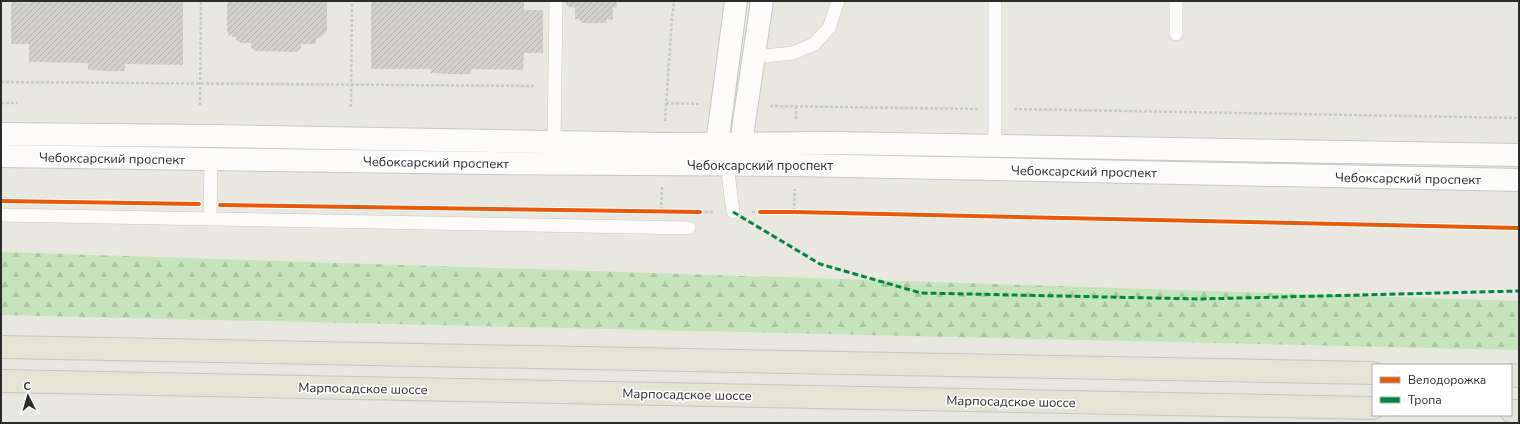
<svg xmlns="http://www.w3.org/2000/svg" width="1520" height="424" font-family="'Nunito Sans',sans-serif">
	<style>
		.forest { fill: url(#forest-firs) }
		.building { fill: url(#building-hatch) }
		.lines { fill: none; stroke-linecap: round; stroke-linejoin: round }
		.lane-casing { stroke: #c6c6c5; stroke-width: 14 }
		.secondary-casing { stroke: #c6c6c5; stroke-width: 24 }
		.primary-casing { stroke: #c5c4c1; stroke-width: 24 }
		.path { stroke: #c8c8c7; stroke-width: 2.5; stroke-dasharray: 3 2; stroke-linecap: butt }
		.lane { stroke: #fcfbfa; stroke-width: 13 }
		.secondary { stroke: #fcfbfa; stroke-width: 22 }
		.primary { stroke: #e5e4d5; stroke-width: 22 }
		.quiet { stroke: #00873e; stroke-width: 3; stroke-dasharray: 6 3; stroke-linecap: butt }
		.cycleway-casing { stroke: #fff; stroke-width: 6 }
		.cycleway { stroke: #e8590c; stroke-width: 4 }
		.labels { text-anchor: middle; stroke-width: 3.5; stroke-linejoin: round; paint-order: stroke }
		.street-label { font-size: 13px; fill: #2b2b2b; stroke: #fff }
	</style>
	<defs>
		<pattern id="forest-firs" width="22" height="20" patternUnits="userSpaceOnUse"><rect width="22" height="20" fill="#c5e4bb"/><path d="M5 1l3.5 6h-7zM16 11l3.5 6h-7z" fill="#a9c4a1"/></pattern>
		<pattern id="building-hatch" width="6" height="6" patternUnits="userSpaceOnUse"><rect width="6" height="6" fill="#d1d0cb"/><path d="M-1 1l2-2M0 6l6-6M5 7l2-2" fill="none" stroke="#b4b3ae"/></pattern>
	</defs>
	<rect width="100%" height="100%" fill="#e8e7e0"/>
	<polygon class="forest" points="1,252 1519,301 1519,350 1,315"/>
	<g class="building">
		<polygon points="30,1 183,1 183,65 125,64 125,71 107,71 88,70 88,63 29,62 29,44 11,44 11,2 30,3"/>
		<polygon points="227,1 327,1 327,31 320,38 316,38 316,44 301,44 301,48 296,52 256,51 251,48 251,43 241,43 236,40 237,37 232,37 232,34 229,35 227,31"/>
		<polygon points="371,1 524,2 524,10 543,10 543,53 524,53 523,70 471,69 471,74 451,74 431,73 431,69 371,69"/>
		<polygon points="566,1 617,1 617,7 613,8 613,20 607,19 607,22 605,23 581,23 579,19 575,19 575,7 569,7 566,4"/>
	</g>
	<g class="lines">
		<g class="lane-casing">
			<g id="lane">
				<polyline points="1176,1 1176,34"/>
				<polyline points="754,57 793,53 814,44 829,28 838,1"/>
				<polyline points="554,142 556,1"/>
				<polyline points="995,145 995,1"/>
				<polyline points="727,165 733,212"/>
				<polyline points="1,215 689,228"/>
				<polyline points="210,219 211,160"/>
			</g>
		</g>
		<g class="secondary-casing">
			<g id="secondary">
				<polyline points="1,134 211,136 663,144 832,143 1519,155"/>
				<polyline points="717,144 736,1"/>
				<polyline points="1,156 488,163 795,165 1519,180"/>
				<polyline points="733,156 741,143 762,1"/>
			</g>
		</g>
		<g class="primary-casing">
			<g id="primary">
				<polyline points="1,347 1373,373"/>
				<polyline points="1511,375 1519,376"/>
				<polyline points="1,381 1373,408"/>
				<polyline points="1511,411 1519,411"/>
			</g>
		</g>
		<g class="path">
			<polyline points="1,82 536,86"/>
			<polyline points="1,103 18,103"/>
			<polyline points="666,103 699,104"/>
			<polyline points="200,105 201,1"/>
			<polyline points="770,106 977,109"/>
			<polyline points="351,107 352,1"/>
			<polyline points="1014,109 1519,118"/>
			<polyline points="796,119 796,106"/>
			<polyline points="665,121 672,19 674,1"/>
			<polyline points="661,210 662,187"/>
			<polyline points="794,211 795,189"/>
			<polyline points="700,212 715,212"/>
			<polyline points="752,212 794,212 1519,228"/>
		</g>
		<use href="#lane" class="lane"/>
		<use href="#secondary" class="secondary"/>
		<use href="#primary" class="primary"/>
		<polyline class="quiet" points="733,212 820,264 921,293 1200,299 1519,291"/>
		<g class="cycleway-casing">
			<g id="cycleway">
				<polyline points="1,201 199,204"/>
				<polyline points="220,205 700,212"/>
				<polyline points="760,212 794,212 1519,228"/>
			</g>
		</g>
		<use href="#cycleway" class="cycleway"/>
	</g>
	<g class="labels">
		<g class="street-label">
			<text transform="translate(112 158) rotate(1)" y="5">Чебоксарский проспект</text>
			<text transform="translate(436 162) rotate(1)" y="5">Чебоксарский проспект</text>
			<text x="760" y="170">Чебоксарский проспект</text>
			<text transform="translate(1084 171) rotate(1)" y="5">Чебоксарский проспект</text>
			<text transform="translate(1408 178) rotate(1)" y="5">Чебоксарский проспект</text>
			<text transform="translate(363 388) rotate(1)" y="5">Марпосадское шоссе</text>
			<text transform="translate(687 394) rotate(1)" y="5">Марпосадское шоссе</text>
			<text transform="translate(1011 401) rotate(1)" y="5">Марпосадское шоссе</text>
		</g>
	</g>
	<rect width="1520" height="424" fill="none" stroke="#2b2b2b" stroke-width="4"/>
	<rect x="1372" y="364" width="140" height="52" fill="#ffffff" stroke="#aaaaaa"/>
	<rect x="1380" y="377" width="20" height="6" fill="#e8590c" stroke="#aaaaaa"/>
	<text x="1408" y="384" font-size="12" fill="#2b2b2b">Велодорожка</text>
	<rect x="1380" y="397" width="20" height="6" fill="#00873e" stroke="#aaaaaa"/>
	<text x="1408" y="404" font-size="12" fill="#2b2b2b">Тропа</text>
	<g transform="translate(28 396) rotate(355)" stroke="#ffffff" stroke-width="3" paint-order="stroke">
	<path d="M0-3L7 15L0 10L-7 15Z" fill="#2b2b2b"/>
	<text y="-6" font-size="11" font-weight="bold" text-anchor="middle" fill="#2b2b2b">С</text>
	</g>
</svg>
